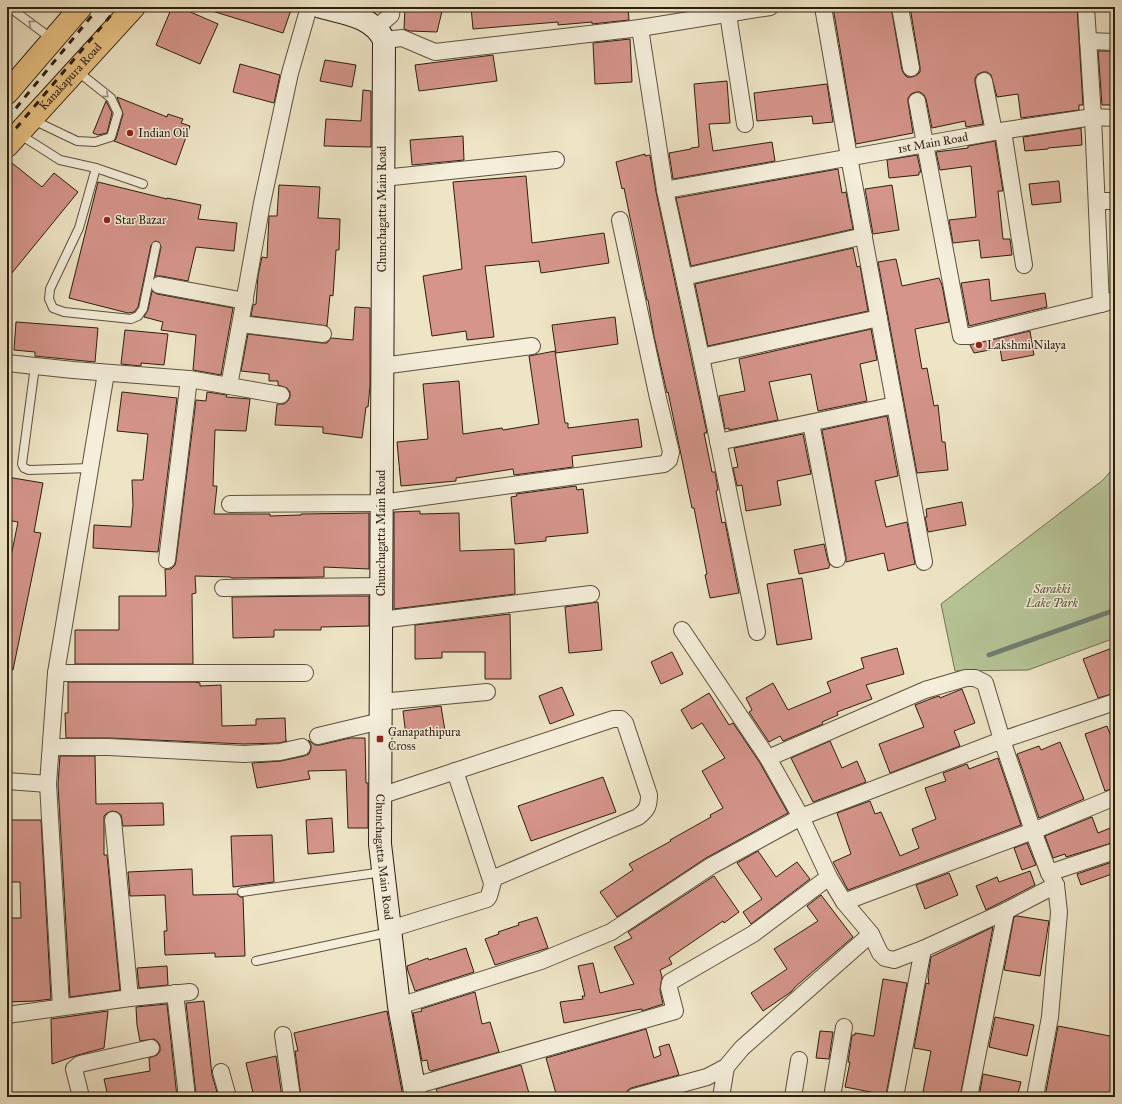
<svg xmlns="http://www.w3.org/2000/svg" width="1122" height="1104" font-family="'IM FELL Great Primer',serif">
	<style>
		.green { fill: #b6c597; stroke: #727254 }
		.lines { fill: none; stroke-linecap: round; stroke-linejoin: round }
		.stream { stroke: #6e7f73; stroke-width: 5 }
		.building { fill: #d5958b; stroke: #2d1e11 }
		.lane-casing { stroke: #5d503e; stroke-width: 10 }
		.street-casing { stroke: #5d503e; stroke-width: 18 }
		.secondary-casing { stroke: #2d1e11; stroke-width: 24 }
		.highway-casing { stroke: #2d1e11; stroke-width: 24 }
		.lane { stroke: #f4eeda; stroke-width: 8 }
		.street { stroke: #f4eeda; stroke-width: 16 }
		.secondary { stroke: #f4eeda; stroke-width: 22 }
		.highway { stroke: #e7c283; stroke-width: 22 }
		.rail { stroke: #2d1e11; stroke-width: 3; stroke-dasharray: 7 7; stroke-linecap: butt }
		.oneway { stroke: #9a9080 }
		.poi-dot { fill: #8f2418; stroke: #f4eeda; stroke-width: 1.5 }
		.labels { text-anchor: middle; stroke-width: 3; stroke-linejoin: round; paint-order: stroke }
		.street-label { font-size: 12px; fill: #2d1e11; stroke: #f4eeda }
		.poi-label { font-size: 12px; fill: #2d1e11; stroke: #f4eeda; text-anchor: start }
		.park-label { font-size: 12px; font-style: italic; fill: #565039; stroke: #f4eeda }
	</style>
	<rect width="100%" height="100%" fill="#eee5c6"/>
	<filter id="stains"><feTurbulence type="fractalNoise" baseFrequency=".005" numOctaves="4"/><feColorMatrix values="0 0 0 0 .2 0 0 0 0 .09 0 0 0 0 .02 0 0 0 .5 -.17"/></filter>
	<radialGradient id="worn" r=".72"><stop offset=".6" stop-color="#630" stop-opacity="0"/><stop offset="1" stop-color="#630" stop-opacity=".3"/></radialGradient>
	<polygon class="green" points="1115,466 1115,638 1028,670 955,671 941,604 1103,480"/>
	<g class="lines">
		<polyline class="stream" points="989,655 1115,610"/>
	</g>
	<g class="building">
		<polygon points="172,7 179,7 218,24 200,64 156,45"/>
		<polygon points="210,7 280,7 291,10 283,33 209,10"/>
		<polygon points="405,7 443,7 437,32 410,31 404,29"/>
		<polygon points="471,7 628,7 629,20 592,24 592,22 558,25 558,22 473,29"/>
		<polygon points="833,7 891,7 902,70 904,74 907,77 912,77 917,75 920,72 920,67 910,7 1077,7 1083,105 1079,105 1079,110 1021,118 1018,94 997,97 991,75 987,72 983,72 978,74 975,78 975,82 983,124 966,127 965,121 932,128 926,99 924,95 920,92 916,92 911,94 908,98 908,102 913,133 856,144"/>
		<polygon points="630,39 632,82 595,84 593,43"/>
		<polygon points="1098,51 1115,51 1115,105 1102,105"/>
		<polygon points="493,55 497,81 419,91 415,65"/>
		<polygon points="325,60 356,65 352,87 320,81"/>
		<polygon points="240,64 280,75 274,103 233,92"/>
		<polygon points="727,81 730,123 709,124 713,151 772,142 775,161 673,179 669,153 691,149 691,148 699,147 694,84"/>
		<polygon points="827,84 833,122 813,124 812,116 757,121 754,93"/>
		<polygon points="363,90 371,91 371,147 324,146 326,119 361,121"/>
		<polygon points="117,97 167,117 168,114 183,119 181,123 190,126 176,165 114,141 116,139 123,114"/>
		<polygon points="106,101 112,113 107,133 98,135 93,133"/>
		<polygon points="1081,128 1082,145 1048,148 1048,149 1025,151 1023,137"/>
		<polygon points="463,136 464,160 412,165 410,140"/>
		<polygon points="995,141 1003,191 998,191 1003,239 1010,239 1012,255 981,258 979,240 953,243 949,220 976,217 971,166 940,170 936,152 968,148 968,146"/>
		<polygon points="645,154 645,156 650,155 656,192 707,433 704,433 712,472 715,472 718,490 716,491 722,523 725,522 739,593 710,598 705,575 707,574 694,508 692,508 668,392 667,393 654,336 648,300 647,300 624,188 622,189 616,162"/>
		<polygon points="917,155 921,172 919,172 919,175 889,178 887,160"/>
		<polygon points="7,159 42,187 54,173 78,192 7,279"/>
		<polygon points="838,169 842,193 846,192 853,229 691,266 676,198"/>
		<polygon points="526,176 532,243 604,233 609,263 541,273 539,261 485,266 494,337 467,340 466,331 432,336 423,276 462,269 453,182"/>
		<polygon points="1059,181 1061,202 1032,205 1029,184"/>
		<polygon points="98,182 167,199 167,198 201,205 198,219 237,223 234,251 196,247 188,281 161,276 155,276 161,247 159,242 155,241 151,245 138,307 134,312 128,313 69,298"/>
		<polygon points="279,185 320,187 318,218 340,219 339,250 336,250 333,296 330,295 327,326 251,316 253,305 256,304 258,276 262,257 267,258 269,216 277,216"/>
		<polygon points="892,185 899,230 873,234 865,189"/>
		<polygon points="853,248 857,267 860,266 868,311 708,346 695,284"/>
		<polygon points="896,259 902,286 939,278 942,285 949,322 915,329 922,369 927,368 934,406 938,405 942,442 945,442 948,470 917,473 878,262"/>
		<polygon points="989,279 991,301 1045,293 1047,307 969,326 961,283"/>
		<polygon points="152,291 157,294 233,308 221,375 193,370 196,335 161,330 163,322 144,317 148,310"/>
		<polygon points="355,307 370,308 370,386 368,407 366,407 362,438 323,433 323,427 275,425 277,404 284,404 288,401 290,397 290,392 287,388 278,385 278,381 269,381 269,374 241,371 248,334 322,343 327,343 331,338 353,340"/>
		<polygon points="615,317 618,344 556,353 552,325"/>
		<polygon points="16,322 98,328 95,362 35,356 35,352 14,350"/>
		<polygon points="871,329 877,360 860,364 867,401 818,411 811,374 769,382 778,420 729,430 729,428 725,429 719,396 745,391 739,359"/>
		<polygon points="125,330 168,334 164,365 141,363 141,366 121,364"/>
		<polygon points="1030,331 1034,355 1002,361 1000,348 974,353 970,345"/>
		<polygon points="555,351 565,423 568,423 568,428 638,419 642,447 572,456 573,467 514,475 513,469 456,478 456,481 401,486 397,442 428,439 423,384 459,381 463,434 502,428 503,430 539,424 529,356"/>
		<polygon points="122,392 177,398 158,552 93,548 94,525 131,527 133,505 132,480 143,480 148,434 117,431"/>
		<polygon points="207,392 227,395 226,397 250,399 246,431 215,430 213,486 217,486 214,514 270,514 270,516 301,515 301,514 369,513 369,569 324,567 324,577 232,578 230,577 195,576 196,593 192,594 193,664 75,664 75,630 119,630 119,596 166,596 165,569 171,569 175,565 176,561 196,400 206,401"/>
		<polygon points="887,416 898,476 875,481 886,527 907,522 915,564 888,571 884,553 846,562 846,557 822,430"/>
		<polygon points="803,434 811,474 777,481 781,505 746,511 742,485 737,486 733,468 738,467 734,448"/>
		<polygon points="7,477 43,483 34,532 41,533 13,670 7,669 7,576 18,522 7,520"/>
		<polygon points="576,486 577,490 583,489 588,533 546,537 546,541 515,544 511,497 517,496 516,494"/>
		<polygon points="962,502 966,525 928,532 925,517 927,517 926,509"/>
		<polygon points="420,511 420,514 459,513 460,551 514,549 515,594 394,609 394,512"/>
		<polygon points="824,544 828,561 830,565 829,566 829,568 799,574 794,550"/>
		<polygon points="802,578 812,639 777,645 767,584"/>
		<polygon points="324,596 369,596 369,626 321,627 321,630 274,630 274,637 233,638 232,597"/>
		<polygon points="598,602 602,650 569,653 565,607"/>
		<polygon points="510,614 511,679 485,679 485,652 442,652 442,658 415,659 415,625"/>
		<polygon points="1115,647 1115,693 1098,698 1083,659"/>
		<polygon points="897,648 904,674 866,685 872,699 837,712 838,715 822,722 823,724 783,741 780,736 769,742 749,712 752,710 746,698 773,683 788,710 831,692 827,682 864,668 861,658"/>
		<polygon points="672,652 683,674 661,684 651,662"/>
		<polygon points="68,682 194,682 200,683 200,686 221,685 222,726 256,725 256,719 285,718 286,741 287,741 279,743 244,744 109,738 66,738 65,713 68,713"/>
		<polygon points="562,687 574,715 550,724 539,696"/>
		<polygon points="962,689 975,723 954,731 960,746 890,773 879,744 924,727 915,705 933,698 939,696 940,698"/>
		<polygon points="709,693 729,725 733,723 760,763 788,813 706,858 617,917 600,892 633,870 629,864 671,841 670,840 711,817 710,815 723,808 702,771 725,758 702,723 692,729 681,710"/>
		<polygon points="441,706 445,731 406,736 403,711"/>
		<polygon points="1107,726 1115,747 1115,788 1105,791 1085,734"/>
		<polygon points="350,738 365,738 366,783 368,783 368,828 348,828 346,770 308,771 310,779 257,788 252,763 281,761 304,756 309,754 311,749 311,745 308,740 315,745 320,745"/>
		<polygon points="830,741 842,768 857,761 866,782 813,802 791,758"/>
		<polygon points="1060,742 1084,799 1039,818 1017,754 1039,746 1041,750"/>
		<polygon points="60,756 95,756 96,804 163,803 164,825 123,826 121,815 117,812 112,811 107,813 104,816 104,855 107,855 120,990 70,997 58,784"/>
		<polygon points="998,758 1021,825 848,890 833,862 851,854 837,813 870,801 875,814 881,812 900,856 919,848 912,829 936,819 925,788 946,781 943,773 967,764 969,769"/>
		<polygon points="603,777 616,812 531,841 518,806"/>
		<polygon points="1092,817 1098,833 1115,826 1115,842 1066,857 1065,854 1053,858 1045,836"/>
		<polygon points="332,818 334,852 308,854 306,820"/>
		<polygon points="7,820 41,820 51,999 35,1001 7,1002 7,918 21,918 20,882 7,882"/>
		<polygon points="272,835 274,882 233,887 231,836"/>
		<polygon points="1027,843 1036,865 1022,870 1014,848"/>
		<polygon points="758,851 776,877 797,862 810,879 751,924 743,912 762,899 737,863"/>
		<polygon points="1115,861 1115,873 1081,885 1077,874"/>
		<polygon points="192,869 193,895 237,894 240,897 243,897 245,956 215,957 215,953 165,955 164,931 167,931 165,895 130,896 128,872"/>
		<polygon points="1030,871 1035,885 986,910 976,886 997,877 999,882"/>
		<polygon points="949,873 958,895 925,909 916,885"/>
		<polygon points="714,876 739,912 724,923 723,921 669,958 672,964 660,970 662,977 660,990 663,1004 642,1011 642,1009 564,1023 560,1002 583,999 582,996 585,996 578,966 593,963 600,993 634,984 614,947 632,938 628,932"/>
		<polygon points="821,895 853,937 795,987 791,992 763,1011 751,993 787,969 774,949 818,921 807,906"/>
		<polygon points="1017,916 1049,921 1040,976 1004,970 1014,917"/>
		<polygon points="537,917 548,948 495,965 485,939 499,934 498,932 519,925 518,923"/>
		<polygon points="993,927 960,1097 922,1097 931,1051 914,1048 926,983 929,984 928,976 931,957"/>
		<polygon points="466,948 474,972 415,991 408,971 407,966 428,958 429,960"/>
		<polygon points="167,966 168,985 139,988 137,968"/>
		<polygon points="883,979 907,983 886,1095 845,1087 850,1062 848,1062 852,1035 855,1035 855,1033 874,1036"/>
		<polygon points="475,992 482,1024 490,1022 499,1052 431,1071 429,1070 427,1060 422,1061 413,1013 422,1011 421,1009"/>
		<polygon points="204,1001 212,1075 217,1092 196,1095 186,1003"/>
		<polygon points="167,1004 177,1097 108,1097 104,1079 150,1071 149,1058 157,1055 160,1051 160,1046 158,1042 154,1039 140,1041 137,1025 136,1007"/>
		<polygon points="108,1011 104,1048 78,1055 52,1064 51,1019"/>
		<polygon points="387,1011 403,1097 301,1097 295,1051 298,1051 294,1033"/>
		<polygon points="995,1017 1034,1025 1027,1056 989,1047"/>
		<polygon points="1058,1026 1115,1037 1115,1097 1045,1097"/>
		<polygon points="646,1029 654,1058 661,1055 659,1047 669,1044 679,1075 631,1088 628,1090 625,1094 614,1097 557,1097 546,1058"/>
		<polygon points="820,1031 833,1032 829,1059 816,1058"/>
		<polygon points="276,1056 282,1097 254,1097 246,1063"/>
		<polygon points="521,1065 530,1097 439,1097 436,1089"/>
		<polygon points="983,1074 1021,1082 1017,1097 979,1097"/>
		<polygon points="686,1093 687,1097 671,1097"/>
	</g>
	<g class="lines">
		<g class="lane-casing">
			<g id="lane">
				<polyline points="9,7 52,39"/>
				<polyline points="33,120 77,141 95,142 111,137 118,113 111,98 77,71"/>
				<polyline points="19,134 60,160 96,168 143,184"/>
				<polyline points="96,168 79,228 50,289 49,299 53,308 64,312 131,319 138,316 143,309 156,246"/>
				<polyline points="35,366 22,464 24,468 29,470 90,468"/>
				<polyline points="242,892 383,872"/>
				<polyline points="256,961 390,932"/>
			</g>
		</g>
		<g class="street-casing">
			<g id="street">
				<polyline points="823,7 849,157 924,562"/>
				<polyline points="900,7 911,68"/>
				<polyline points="1086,7 1093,117 1101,304 1115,300"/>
				<polyline points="728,14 745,124"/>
				<polyline points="376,28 391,15 392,7"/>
				<polyline points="640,28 665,190 701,357 757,632"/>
				<polyline points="384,40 402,38 435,52 640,28 770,7"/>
				<polyline points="1088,41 1115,42"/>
				<polyline points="984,81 994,132"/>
				<polyline points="917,101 961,336 970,336 1101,304"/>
				<polyline points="1003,131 1024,265"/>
				<polyline points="383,178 556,160"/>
				<path id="s1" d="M665,190L994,132L1093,117L1115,118"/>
				<polyline points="1097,201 1115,201"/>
				<polyline points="684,277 864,236"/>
				<polyline points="159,285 245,301"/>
				<polyline points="241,324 323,334"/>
				<polyline points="701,357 879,318"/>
				<polyline points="7,363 73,370 189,379 281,395"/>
				<polyline points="382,366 532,346"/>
				<polyline points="229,386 262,203 290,73 309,7"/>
				<polyline points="811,423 837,559"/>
				<polyline points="718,442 895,405"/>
				<polyline points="230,504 381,503 664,464 669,460 671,452 658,398 620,220"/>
				<polyline points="167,560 189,379"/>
				<polyline points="223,588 380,586"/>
				<polyline points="381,620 591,594"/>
				<polyline points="682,630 768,758 801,817 829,877 844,902 871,934 880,953 885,958 894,960 923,949 1006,911 1056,885"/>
				<polyline points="56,673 106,373"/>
				<polyline points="380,702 487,692"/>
				<polyline points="318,736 381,721"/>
				<polyline points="51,747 109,747 244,754 280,752 302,747"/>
				<polyline points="768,758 925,690 966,678 975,678 985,683 1002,740 1115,702"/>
				<polyline points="455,771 492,883"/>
				<polyline points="7,781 48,784"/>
				<path d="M380,796L613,719H621L625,723L649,795C649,806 647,810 638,817L494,878L489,896L487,899L390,929"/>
				<polyline points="1049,873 1115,851"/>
				<polyline points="844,902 1033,831 1115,797"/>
				<polyline points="175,993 187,1097"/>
				<polyline points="130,998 190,992"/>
				<polyline points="399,1006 541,961 611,932 711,866 801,817 1002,740 1033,831 1049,873 1056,885 1059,912 1050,1017 1035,1097"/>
				<polyline points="61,1007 48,784 56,673 305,673"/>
				<polyline points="7,1015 130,998 113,820"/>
				<polyline points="283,1035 292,1097"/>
				<polyline points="221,1072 228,1097"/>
				<polyline points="414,1086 675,1011 669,988 670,982 753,934 829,877"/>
				<polyline points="81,1097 74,1069 80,1064 151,1048"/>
				<polyline points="634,1097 707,1077 726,1067 742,1048 871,934"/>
				<polyline points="721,1097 726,1067"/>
				<polyline points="793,1097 799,1060"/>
				<polyline points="832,1097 844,1027"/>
				<polyline points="895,1097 923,949"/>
				<polyline points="969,1097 1006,911"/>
			</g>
		</g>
		<g class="secondary-casing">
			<g id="secondary">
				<path id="s2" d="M321,7C343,13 373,16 384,40L380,844L399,1006L416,1097"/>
			</g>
		</g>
		<g class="highway-casing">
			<g id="highway">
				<polyline points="7,93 81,7"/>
				<path id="s3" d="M7,146L134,7"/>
			</g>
		</g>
		<use href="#lane" class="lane"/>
		<use href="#street" class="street"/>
		<use href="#secondary" class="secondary"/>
		<use href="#highway" class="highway"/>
		<g class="rail">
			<polyline points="7,119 99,7"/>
			<polyline points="7,139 118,7"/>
		</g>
	</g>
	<defs><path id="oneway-chevron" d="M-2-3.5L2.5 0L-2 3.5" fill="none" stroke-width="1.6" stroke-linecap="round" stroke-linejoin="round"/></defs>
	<g class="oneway">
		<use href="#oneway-chevron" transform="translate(31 23) rotate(-144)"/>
		<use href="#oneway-chevron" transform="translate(106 95) rotate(42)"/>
	</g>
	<g class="poi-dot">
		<circle cx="130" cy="133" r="4"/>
		<circle cx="107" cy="220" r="4"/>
		<circle cx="979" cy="345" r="4"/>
		<rect x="376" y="735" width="8" height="8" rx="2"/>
	</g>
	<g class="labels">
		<g class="street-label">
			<text dy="4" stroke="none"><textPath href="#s3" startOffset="94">Kanakapura Road</textPath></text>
			<text dy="4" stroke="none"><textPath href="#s1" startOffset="272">1st Main Road</textPath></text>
			<text transform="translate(382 209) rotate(-90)" y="4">Chunchagatta Main Road</text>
			<text transform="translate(381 533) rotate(-90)" y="4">Chunchagatta Main Road</text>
			<text dy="4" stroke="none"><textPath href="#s2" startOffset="891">Chunchagatta Main Road</textPath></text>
		</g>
		<g class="poi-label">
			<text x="138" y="137">Indian Oil</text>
			<text x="115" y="224">Star Bazar</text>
			<text x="987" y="349">Lakshmi Nilaya</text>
			<text x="388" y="736">Ganapathipura<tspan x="388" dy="14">Cross</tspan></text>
		</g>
		<g class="park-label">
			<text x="1052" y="593">Sarakki<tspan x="1052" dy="14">Lake Park</tspan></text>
		</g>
	</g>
	<rect width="1122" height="1104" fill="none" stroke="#eee5c6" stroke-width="24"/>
	<rect x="8" y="8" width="1106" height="1088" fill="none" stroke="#2d1e11" stroke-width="2"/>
	<rect x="12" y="12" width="1098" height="1080" fill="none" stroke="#2d1e11"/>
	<rect width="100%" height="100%" filter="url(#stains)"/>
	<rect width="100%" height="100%" fill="url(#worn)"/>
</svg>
